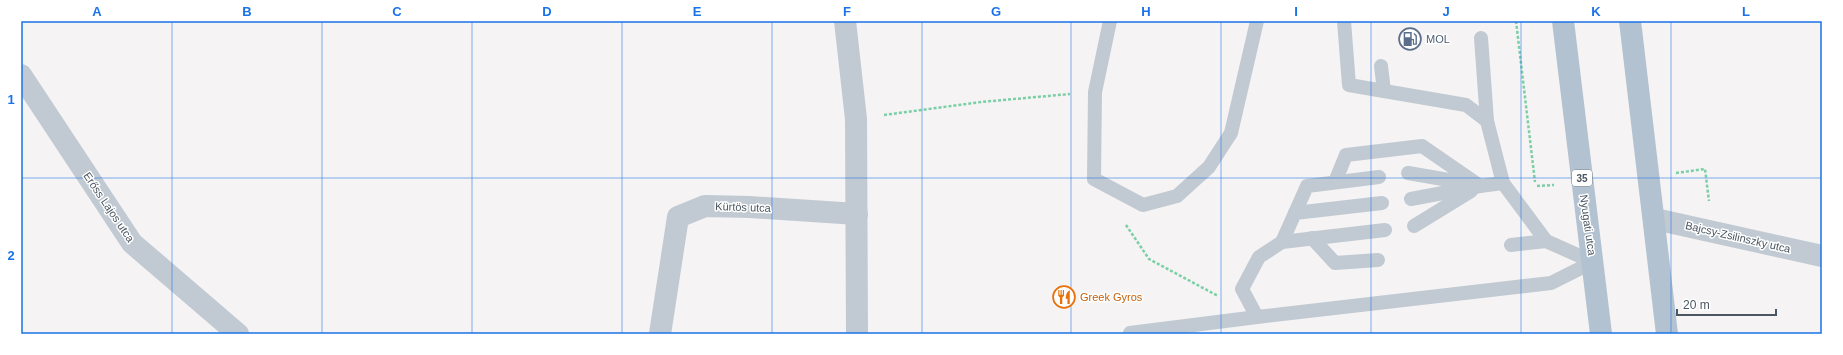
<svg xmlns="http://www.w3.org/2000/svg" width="1843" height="355" font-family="Arial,sans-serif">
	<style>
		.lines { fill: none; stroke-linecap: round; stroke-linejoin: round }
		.path { stroke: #7ad0a6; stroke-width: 2.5; stroke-dasharray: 3 2; stroke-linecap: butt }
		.service { stroke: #c1cad2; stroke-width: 14 }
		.minor { stroke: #c1cad2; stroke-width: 22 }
		.primary { stroke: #b3c2d1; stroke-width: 22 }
		.grid { fill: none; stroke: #1a73e8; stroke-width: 1; stroke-opacity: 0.55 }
		.labels { text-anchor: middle; stroke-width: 3; stroke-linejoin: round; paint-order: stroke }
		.shield { fill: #fff; stroke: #808990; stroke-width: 1 }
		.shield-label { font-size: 10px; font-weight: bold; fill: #4a5661 }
		.service-label { font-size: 11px; fill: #4e5e75; stroke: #fff; text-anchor: start }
		.street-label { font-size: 11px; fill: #4a5661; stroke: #fff }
		.food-label { font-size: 11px; fill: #c56008; stroke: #fff; text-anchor: start }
		.neatline { fill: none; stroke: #1a73e8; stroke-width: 1.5 }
		.grid-label { font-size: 13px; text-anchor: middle; font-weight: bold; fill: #1a73e8 }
	</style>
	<rect width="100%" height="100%" fill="#f5f3f3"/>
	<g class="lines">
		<g class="path">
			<polyline points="1516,21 1535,182"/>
			<polyline points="884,115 981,102 1070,94"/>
			<polyline points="1676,173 1705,169 1709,201"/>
			<polyline points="1537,186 1554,185"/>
			<polyline points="1126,225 1149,259 1218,296"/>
		</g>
		<g class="service">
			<polyline points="1110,21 1095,92 1094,179 1143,205 1177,196 1209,167 1231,133 1257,21"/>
			<polyline points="1344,21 1349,85 1466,105 1487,121 1503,183 1546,241"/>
			<polyline points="1481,38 1487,121"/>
			<polyline points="1381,66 1384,91"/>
			<polyline points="1408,173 1472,184"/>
			<polyline points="1335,182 1346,155 1422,146 1480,186"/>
			<polyline points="1411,199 1480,186 1503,183"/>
			<polyline points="1295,213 1307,186 1379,177"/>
			<polyline points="1414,226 1471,191"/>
			<polyline points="1312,238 1335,263 1378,260"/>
			<polyline points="1282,242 1295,213 1382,203"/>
			<polyline points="1511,245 1546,241 1593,262"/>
			<polyline points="1257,317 1242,289 1259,257 1282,242 1385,230"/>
			<polyline points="1130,333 1257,317 1551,283 1593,262"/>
		</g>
		<g class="minor">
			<polyline points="845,21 856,119 857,334"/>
			<polyline points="21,75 132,243 238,334"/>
			<polyline points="1655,219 1822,256"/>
			<polyline points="660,334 678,217 705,206 750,207 857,214"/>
		</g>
		<g class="primary">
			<polyline points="1563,21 1601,334"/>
			<polyline points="1630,21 1667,334"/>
		</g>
	</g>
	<path class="grid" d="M172,21V334M322,21V334M472,21V334M622,21V334M772,21V334M922,21V334M1071,21V334M1221,21V334M1371,21V334M1521,21V334M1671,21V334M21,178H1822"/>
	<defs>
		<g id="fuel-ring" transform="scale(1.15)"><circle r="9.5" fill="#fff" stroke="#5c6f8a" stroke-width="1.5"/><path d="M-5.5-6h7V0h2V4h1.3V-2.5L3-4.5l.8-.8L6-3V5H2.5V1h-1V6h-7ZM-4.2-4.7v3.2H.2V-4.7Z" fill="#5c6f8a"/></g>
		<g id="restaurant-ring" transform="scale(1.15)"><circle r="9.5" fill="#fff" stroke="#e8710a" stroke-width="1.5"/><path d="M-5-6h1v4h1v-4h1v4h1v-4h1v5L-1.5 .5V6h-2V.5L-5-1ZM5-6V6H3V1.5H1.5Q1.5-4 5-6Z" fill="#e8710a"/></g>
	</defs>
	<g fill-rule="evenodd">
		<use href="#fuel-ring" x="1410" y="39"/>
		<use href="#restaurant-ring" x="1064" y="297"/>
	</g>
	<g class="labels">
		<rect class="shield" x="1572" y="170" width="20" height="16" rx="3"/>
		<g class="shield-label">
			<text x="1582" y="182">35</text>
		</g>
		<g class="service-label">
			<text x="1426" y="43">MOL</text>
		</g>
		<g class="street-label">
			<text transform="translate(109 207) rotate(56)" y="4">Erőss Lajos utca</text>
			<text transform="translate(743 207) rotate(2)" y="4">Kürtös utca</text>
			<text transform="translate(1588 225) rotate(82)" y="4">Nyugati utca</text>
			<text transform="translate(1738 237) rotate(13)" y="4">Bajcsy-Zsilinszky utca</text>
		</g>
		<g class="food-label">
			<text x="1080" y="301">Greek Gyros</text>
		</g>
	</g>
	<rect width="1843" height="355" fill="none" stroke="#ffffff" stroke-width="44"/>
	<path d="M1677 309v6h99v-6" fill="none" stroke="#4a5661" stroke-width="2"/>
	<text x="1683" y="309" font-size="12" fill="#4a5661" stroke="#ffffff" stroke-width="3" paint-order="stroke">20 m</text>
	<rect x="22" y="22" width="1799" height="311" class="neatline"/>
	<g class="grid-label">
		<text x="97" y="16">A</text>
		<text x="247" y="16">B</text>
		<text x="397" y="16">C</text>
		<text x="547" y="16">D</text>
		<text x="697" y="16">E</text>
		<text x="847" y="16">F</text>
		<text x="996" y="16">G</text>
		<text x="1146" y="16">H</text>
		<text x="1296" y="16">I</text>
		<text x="1446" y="16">J</text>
		<text x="1596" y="16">K</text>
		<text x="1746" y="16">L</text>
		<text x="11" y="104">1</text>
		<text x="11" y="260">2</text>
	</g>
</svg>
